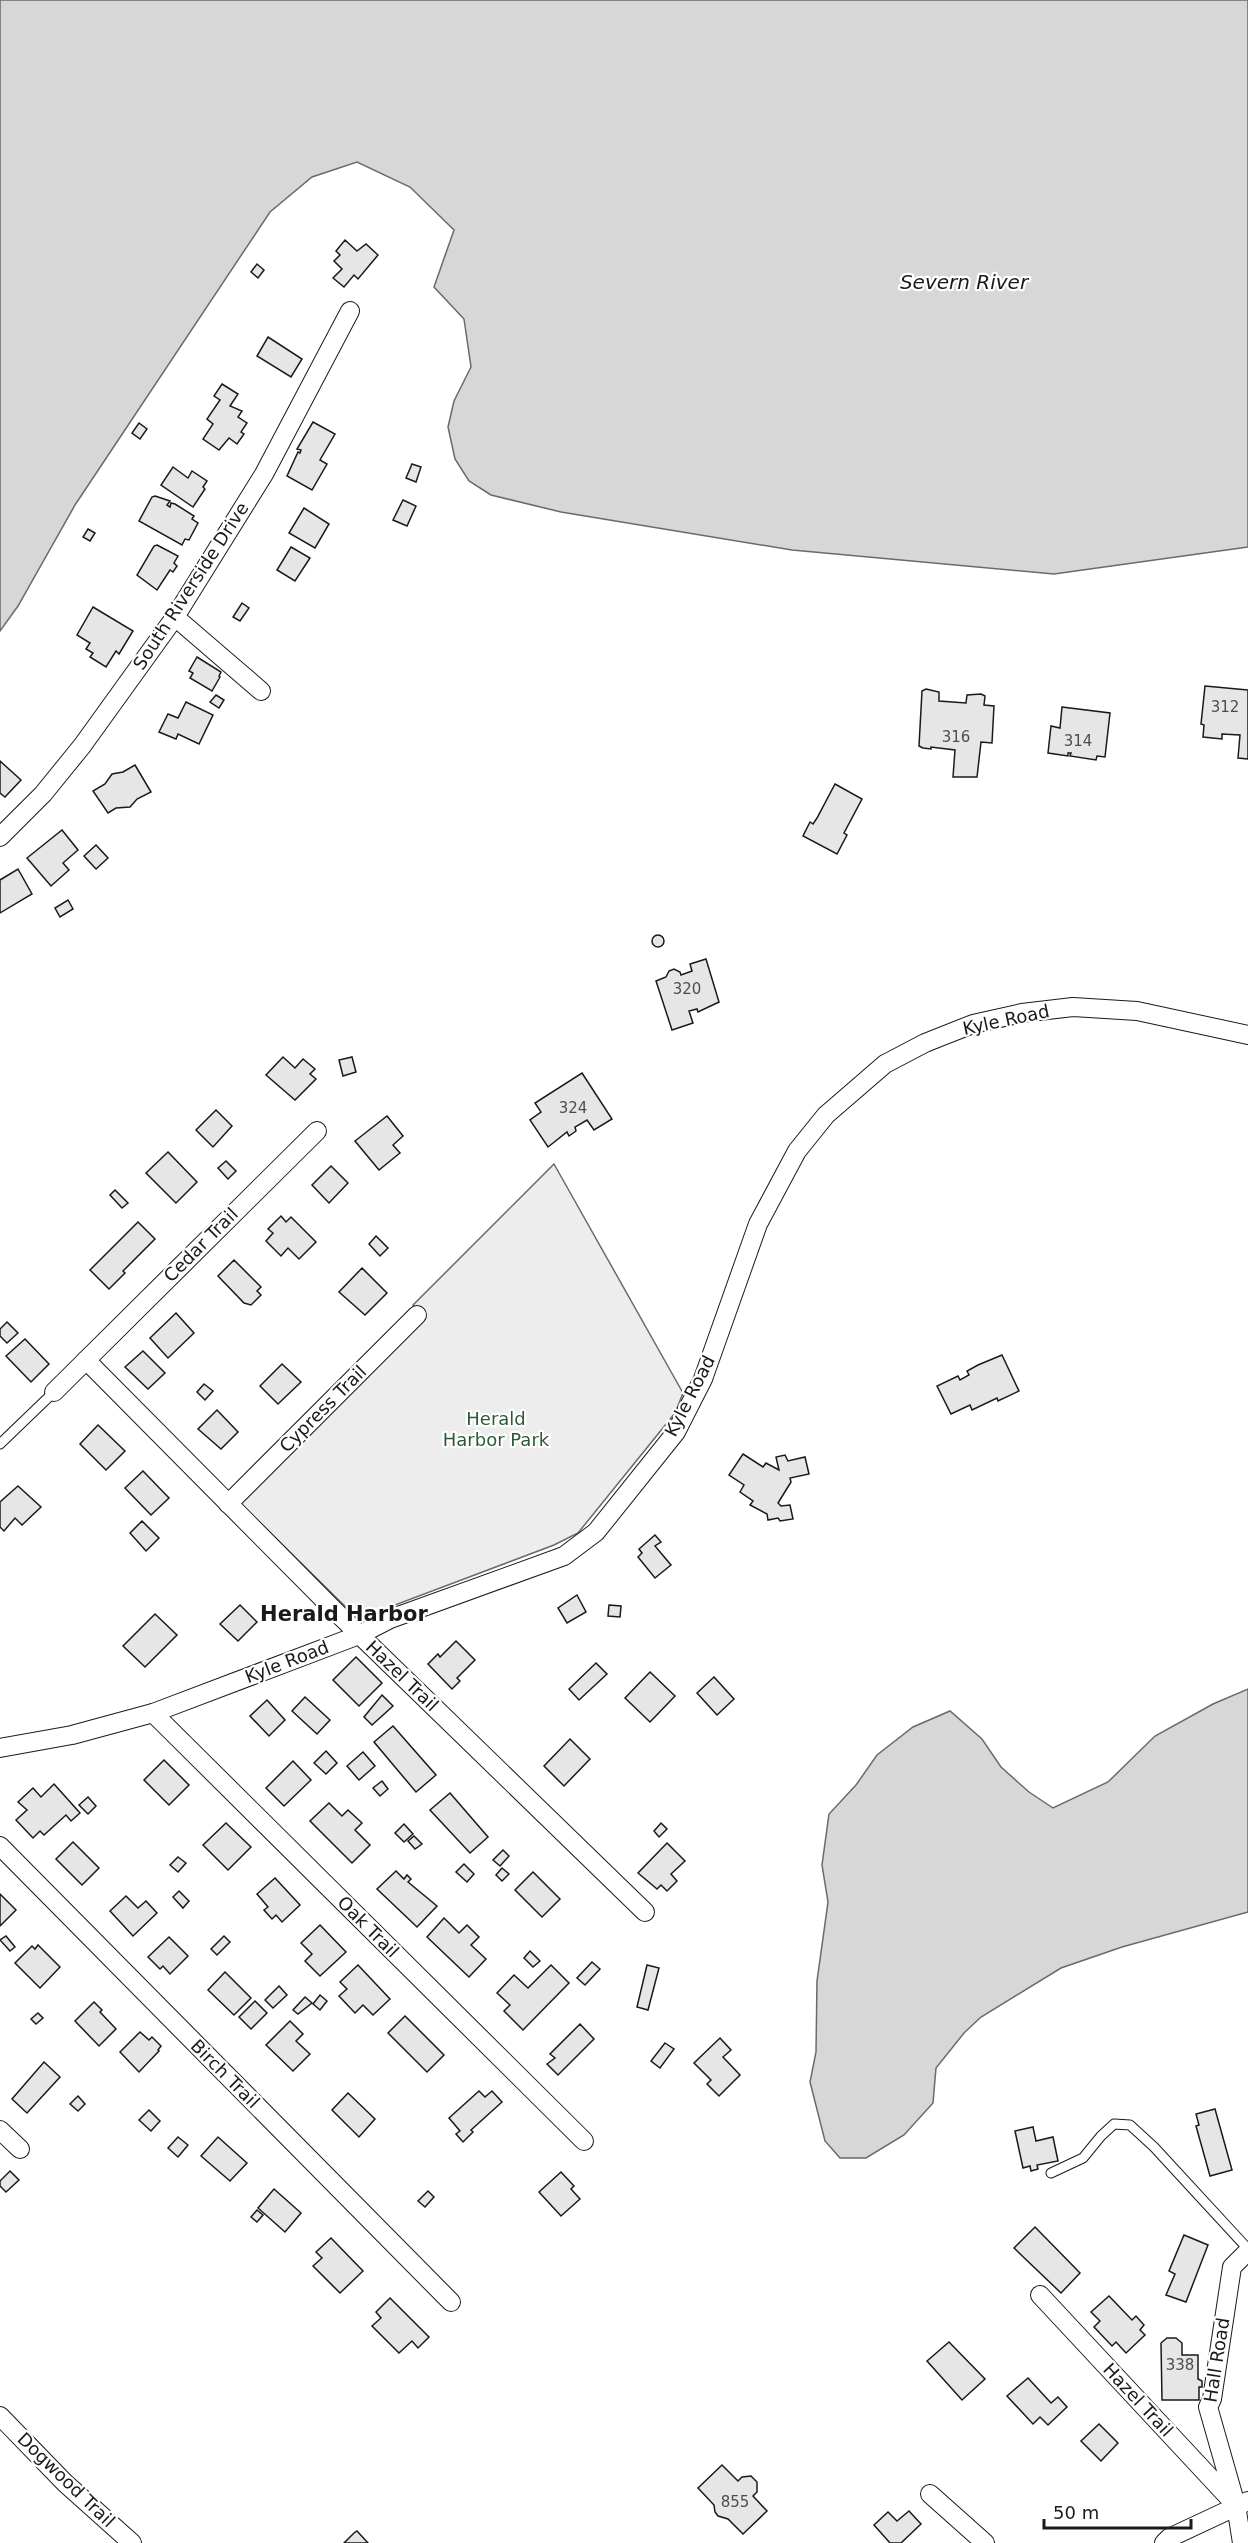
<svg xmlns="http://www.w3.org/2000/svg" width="1248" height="2543" font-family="'DejaVu Sans',sans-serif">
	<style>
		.built { fill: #ededed; stroke: #6a6a6a; stroke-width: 1.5 }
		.water { fill: #d7d7d7; stroke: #6a6a6a; stroke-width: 1.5 }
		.building { fill: #e6e6e6; stroke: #1a1a1a; stroke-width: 1.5 }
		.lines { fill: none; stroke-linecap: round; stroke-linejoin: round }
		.lane-casing { stroke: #1a1a1a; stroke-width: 11 }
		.street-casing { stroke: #1a1a1a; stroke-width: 20 }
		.lane { stroke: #fff; stroke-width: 9 }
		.street { stroke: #fff; stroke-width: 18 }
		.labels { text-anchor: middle; stroke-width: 4.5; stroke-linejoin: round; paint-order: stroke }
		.number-label { font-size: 15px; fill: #4d4d4d }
		.street-label { font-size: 18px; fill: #1a1a1a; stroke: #fff }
		.park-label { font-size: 18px; fill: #2b5a34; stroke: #fff }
		.water-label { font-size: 20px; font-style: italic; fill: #1a1a1a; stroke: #fff }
		.quarter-label { font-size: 21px; font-weight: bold; fill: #1a1a1a; stroke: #fff }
	</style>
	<rect width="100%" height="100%" fill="#fff"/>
	<polygon class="built" points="554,1164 683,1393 675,1413 578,1533 554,1545 358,1619 240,1503 425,1317 413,1305"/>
	<g class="water">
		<polygon points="0,0 1248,0 1248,547 1054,574 792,550 561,512 491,495 469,481 455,459 448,427 454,401 471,367 464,319 434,287 454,230 410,187 357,162 312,177 270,212 75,505 18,606 0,631"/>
		<polygon points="1248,1689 1248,1912 1122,1947 1061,1968 981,2017 964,2033 936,2068 933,2103 904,2135 866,2158 840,2158 825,2141 810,2082 816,2052 817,1981 828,1902 822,1865 829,1814 856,1785 877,1755 913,1727 950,1711 982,1739 1001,1767 1029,1792 1053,1808 1108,1782 1155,1736 1213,1704"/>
	</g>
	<g class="building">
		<polygon points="345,240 357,251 366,244 378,255 358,279 354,275 344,287 333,278 342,269 334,261 340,255 336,251"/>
		<polygon points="257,264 264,270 258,278 251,272"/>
		<polygon points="268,337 302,359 291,377 257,356"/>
		<polygon points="222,384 238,394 230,406 242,411 238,417 247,423 241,432 244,434 237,444 229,438 219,450 203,439 213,424 207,419 220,400 214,396"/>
		<polygon points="313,422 335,434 320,460 327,464 312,490 287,476 298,452 300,453 301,450 297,449"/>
		<polygon points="139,423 147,429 140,439 132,433"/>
		<polygon points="412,464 421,467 416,482 406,478"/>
		<polygon points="173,467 188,478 192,471 207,481 203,487 205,489 193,507 161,485"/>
		<polygon points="155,496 170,501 167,505 170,507 171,503 175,504 194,516 192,519 198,523 189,540 185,539 182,545 139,521 152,497"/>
		<polygon points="403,500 416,506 407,526 393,520"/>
		<polygon points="304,508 329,524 315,548 289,533"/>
		<polygon points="88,529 95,533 90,541 83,537"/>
		<polygon points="157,545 178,556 174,563 177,566 173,572 170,570 157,590 137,575 154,546"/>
		<polygon points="291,547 310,558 295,581 277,570"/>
		<polygon points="242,603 249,608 240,621 233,617"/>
		<polygon points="93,607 133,631 119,654 116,651 106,667 90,657 93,653 86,649 90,643 77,635"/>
		<polygon points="197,657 221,672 219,676 220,677 212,691 190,678 193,673 189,671"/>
		<polygon points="1205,686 1248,690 1248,759 1238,758 1240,735 1222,734 1222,739 1203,737 1204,725 1201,724"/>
		<polygon points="926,689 939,692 939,701 966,703 967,695 981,694 985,696 984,705 994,706 992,743 981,742 977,777 953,777 955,750 931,747 931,749 923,748 919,746 922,691"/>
		<polygon points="216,695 224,700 219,708 210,702"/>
		<polygon points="186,702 213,715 199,744 178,734 176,739 159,732 168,714 178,718"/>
		<polygon points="1062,707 1110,713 1105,757 1097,756 1096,760 1070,756 1071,753 1068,753 1068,756 1048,753 1051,726 1060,728"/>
		<polygon points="0,761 21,780 5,797 0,793"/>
		<polygon points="135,765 151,792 137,799 130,807 116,808 108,813 93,791 105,784 112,774 123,772"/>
		<polygon points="835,784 862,799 844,833 847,835 837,854 803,836 810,822 813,824 817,818"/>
		<polygon points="62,830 78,850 63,863 69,870 51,886 27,858"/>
		<polygon points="96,845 108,858 96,869 84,856"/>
		<polygon points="18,869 32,894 0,913 0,880"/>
		<polygon points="68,900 73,909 60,917 55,908"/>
		<circle cx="658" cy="941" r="6"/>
		<polygon points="706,959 719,1002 698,1012 697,1009 689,1011 693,1023 672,1030 656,981 666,977 669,971 674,969 680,972 681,975 692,971 690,964"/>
		<polygon points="283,1057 295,1068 303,1059 315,1069 310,1074 316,1079 295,1100 266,1075"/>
		<polygon points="352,1057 356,1072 343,1076 339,1060"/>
		<polygon points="582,1073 612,1119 594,1130 587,1120 575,1127 576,1131 569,1136 567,1132 548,1147 530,1120 541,1112 535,1103"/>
		<polygon points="216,1110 232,1126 213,1147 196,1130"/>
		<polygon points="387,1116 403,1136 393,1145 400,1153 379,1170 355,1141"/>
		<polygon points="168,1152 197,1182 176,1203 146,1173"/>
		<polygon points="226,1161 236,1171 228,1179 218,1168"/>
		<polygon points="331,1166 348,1183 329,1203 312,1185"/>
		<polygon points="115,1190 128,1203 122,1208 110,1195"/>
		<polygon points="281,1216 286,1222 291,1217 316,1242 299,1259 288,1248 281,1256 266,1241 273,1233 268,1229"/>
		<polygon points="138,1222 155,1239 123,1271 125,1273 109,1289 90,1270"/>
		<polygon points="376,1236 388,1248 380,1256 369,1244"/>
		<polygon points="234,1260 261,1287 257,1291 261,1295 251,1305 244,1303 218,1276"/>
		<polygon points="362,1268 387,1293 365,1315 339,1292"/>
		<polygon points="176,1313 194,1333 168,1358 150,1338"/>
		<polygon points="7,1322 18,1333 7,1343 0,1336 0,1329"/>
		<polygon points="25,1339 49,1364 31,1382 6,1356"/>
		<polygon points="143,1351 165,1373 148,1389 125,1367"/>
		<polygon points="1002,1355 1019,1391 998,1401 997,1398 972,1410 970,1405 951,1414 937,1386 958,1376 960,1380 969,1375 967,1371 978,1365"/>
		<polygon points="282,1364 301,1382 278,1404 260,1386"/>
		<polygon points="204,1384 213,1391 205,1400 197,1392"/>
		<polygon points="217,1410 238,1432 221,1449 198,1429"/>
		<polygon points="98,1425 125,1451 106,1470 80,1444"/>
		<polygon points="743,1454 763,1467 766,1463 779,1470 776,1457 785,1455 788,1461 805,1457 809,1474 790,1478 791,1482 778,1503 781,1506 790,1505 793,1519 780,1521 778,1518 768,1520 767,1514 750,1505 753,1501 740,1492 744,1485 729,1475"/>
		<polygon points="143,1471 169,1498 151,1515 125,1488"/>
		<polygon points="18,1486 41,1507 22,1525 15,1518 4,1531 0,1527 0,1502"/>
		<polygon points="142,1521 159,1538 146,1551 130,1533"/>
		<polygon points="655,1535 661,1542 655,1546 671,1565 655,1578 638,1557 642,1553 639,1549"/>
		<polygon points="577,1595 586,1612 567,1623 558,1608"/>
		<polygon points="240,1605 257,1622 238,1641 220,1624"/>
		<polygon points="609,1605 621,1606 620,1617 608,1616"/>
		<polygon points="155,1614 177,1635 145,1667 123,1646"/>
		<polygon points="456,1641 475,1660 457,1678 460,1681 452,1689 428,1664 438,1654 440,1657"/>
		<polygon points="356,1657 382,1683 359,1706 333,1680"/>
		<polygon points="596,1663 607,1674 579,1700 569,1689"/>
		<polygon points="650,1672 675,1696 650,1722 625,1698"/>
		<polygon points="714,1677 734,1699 717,1715 697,1693"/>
		<polygon points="382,1695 393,1706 372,1725 364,1717"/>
		<polygon points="305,1697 330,1720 317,1734 292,1711"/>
		<polygon points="267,1700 285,1720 269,1736 250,1716"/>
		<polygon points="393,1726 436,1775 416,1792 374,1742"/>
		<polygon points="570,1739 590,1759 564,1786 544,1766"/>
		<polygon points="326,1751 337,1763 326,1774 314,1763"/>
		<polygon points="363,1752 375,1766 359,1780 347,1766"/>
		<polygon points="164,1760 189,1785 169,1805 144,1780"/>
		<polygon points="293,1761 311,1780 284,1806 266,1788"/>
		<polygon points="382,1781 388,1789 380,1796 373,1788"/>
		<polygon points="54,1784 80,1813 71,1821 66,1815 44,1835 40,1831 33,1838 16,1820 27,1810 18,1802 33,1788 41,1797"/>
		<polygon points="450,1793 488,1837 470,1853 430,1810"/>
		<polygon points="88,1797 96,1806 88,1814 79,1805"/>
		<polygon points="329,1803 342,1816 348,1810 362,1823 355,1830 370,1845 352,1863 310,1821"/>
		<polygon points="226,1823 251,1847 228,1870 203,1845"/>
		<polygon points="661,1823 667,1829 659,1837 654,1831"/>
		<polygon points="404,1824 413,1834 404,1842 395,1833"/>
		<polygon points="414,1836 422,1844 415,1849 408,1841"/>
		<polygon points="73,1842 99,1868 82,1885 56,1859"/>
		<polygon points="667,1843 685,1861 671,1874 677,1881 667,1891 661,1885 657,1889 638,1873"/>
		<polygon points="503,1850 509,1856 500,1866 493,1860"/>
		<polygon points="178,1857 186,1863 178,1872 170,1865"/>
		<polygon points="464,1864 474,1874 467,1882 456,1872"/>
		<polygon points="502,1868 509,1874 502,1881 496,1875"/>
		<polygon points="396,1871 404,1879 407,1875 411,1879 408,1882 437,1906 417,1927 377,1889"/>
		<polygon points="533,1872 560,1899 542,1917 515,1890"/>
		<polygon points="275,1878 300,1905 282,1922 276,1915 272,1919 264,1910 268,1907 257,1894"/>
		<polygon points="179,1891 189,1901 183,1908 173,1897"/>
		<polygon points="0,1894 16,1910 0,1926"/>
		<polygon points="126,1896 138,1908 146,1901 157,1913 133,1936 110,1911"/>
		<polygon points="444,1918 459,1933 467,1925 479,1937 471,1945 486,1959 469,1977 427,1937"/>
		<polygon points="320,1925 346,1952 320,1976 305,1961 312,1954 301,1943"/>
		<polygon points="6,1936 15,1947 10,1951 0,1940"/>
		<polygon points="224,1936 230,1942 217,1955 211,1949"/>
		<polygon points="169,1937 188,1956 170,1974 163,1966 160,1969 148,1957"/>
		<polygon points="38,1945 60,1967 40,1988 15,1963 32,1946 35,1949"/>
		<polygon points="530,1951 540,1961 533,1967 524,1958"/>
		<polygon points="592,1962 600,1969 585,1985 577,1978"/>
		<polygon points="358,1965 390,1999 373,2015 363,2005 355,2013 339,1996 347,1989 340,1982"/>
		<polygon points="551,1965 569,1983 523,2030 504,2011 510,2005 497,1993 514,1975 528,1988"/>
		<polygon points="647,1965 659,1968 648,2010 637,2007"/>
		<polygon points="225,1972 251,1998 234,2015 208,1990"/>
		<polygon points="279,1986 287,1995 273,2008 265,2000"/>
		<polygon points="320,1995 327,2001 320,2010 313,2004"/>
		<polygon points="305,1997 312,2003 298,2014 293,2010"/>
		<polygon points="255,2001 267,2013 251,2029 239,2017"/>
		<polygon points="94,2002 102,2010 100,2012 116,2029 99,2046 75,2021"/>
		<polygon points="38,2013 43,2018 36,2024 31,2019"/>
		<polygon points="405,2016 444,2055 427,2072 388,2033"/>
		<polygon points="290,2021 303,2034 296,2041 310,2054 293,2071 266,2045"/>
		<polygon points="580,2024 594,2039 558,2075 547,2064 555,2058 550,2054"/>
		<polygon points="140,2032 149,2040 152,2037 161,2046 158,2050 159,2051 139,2072 120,2052"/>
		<polygon points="720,2038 731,2050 723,2057 740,2075 719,2096 707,2084 711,2080 694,2063"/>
		<polygon points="665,2043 674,2049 660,2068 651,2061"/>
		<polygon points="44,2062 60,2077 27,2113 12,2099"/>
		<polygon points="479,2091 485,2097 492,2091 502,2102 471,2130 473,2132 463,2142 456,2134 460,2131 449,2118"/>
		<polygon points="348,2093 375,2119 359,2137 332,2110"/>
		<polygon points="78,2096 85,2104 78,2111 70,2104"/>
		<polygon points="1215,2109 1232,2170 1210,2176 1196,2126 1199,2125 1196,2114"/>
		<polygon points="149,2110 160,2121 151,2131 139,2120"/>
		<polygon points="1033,2127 1036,2141 1053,2137 1058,2161 1037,2165 1038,2169 1031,2171 1030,2166 1023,2168 1015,2131"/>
		<polygon points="178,2137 188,2145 178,2157 168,2148"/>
		<polygon points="218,2137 247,2163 230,2181 201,2156"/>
		<polygon points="10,2171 19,2180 6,2192 0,2186 0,2181"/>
		<polygon points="561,2172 574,2186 571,2189 580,2199 561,2216 539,2192"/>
		<polygon points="274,2189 301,2213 285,2232 258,2208"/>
		<polygon points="428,2191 434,2197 425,2207 418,2201"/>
		<polygon points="257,2210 263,2215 257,2222 251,2217"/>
		<polygon points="1035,2227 1080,2273 1061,2293 1014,2248"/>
		<polygon points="1184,2235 1208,2245 1186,2302 1166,2295 1175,2274 1169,2271"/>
		<polygon points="331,2238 363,2271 340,2293 313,2266 322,2258 316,2252"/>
		<polygon points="1109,2296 1132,2320 1136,2316 1144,2325 1140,2330 1145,2335 1126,2353 1116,2342 1112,2346 1094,2327 1100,2321 1091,2312"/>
		<polygon points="390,2298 429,2337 418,2348 412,2341 399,2353 372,2326 381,2318 376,2312"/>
		<polygon points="1167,2338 1176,2338 1182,2343 1182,2355 1198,2355 1198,2379 1202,2381 1202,2387 1199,2387 1199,2400 1162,2400 1161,2343"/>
		<polygon points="949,2342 985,2379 962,2400 927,2361"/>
		<polygon points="1028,2378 1051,2403 1058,2397 1067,2407 1048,2425 1040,2417 1033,2424 1007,2396"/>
		<polygon points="1099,2424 1118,2443 1101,2461 1081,2441"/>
		<polygon points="722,2465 738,2481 742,2477 751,2476 757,2482 757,2492 753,2496 767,2511 743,2534 728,2519 718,2516 715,2512 714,2505 698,2488"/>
		<polygon points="909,2511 921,2524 901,2543 890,2543 874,2525 888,2512 897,2521"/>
		<polygon points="357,2531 368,2543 344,2543 354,2533"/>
	</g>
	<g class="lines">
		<g class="lane-casing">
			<g id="lane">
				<polyline points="0,1444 54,1392"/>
				<polyline points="1051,2173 1083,2158 1101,2136 1114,2124 1130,2125 1154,2147 1248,2249"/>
			</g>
		</g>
		<g class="street-casing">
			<g id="street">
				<polyline points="175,617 261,691"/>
				<polyline points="0,837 43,794 82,746 175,617 264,474 350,311"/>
				<polyline points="86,1360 334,1610 645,1912"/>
				<polyline points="54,1392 317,1131"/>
				<polyline points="228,1504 417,1315"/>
				<polyline points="153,1713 584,2141"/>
				<polyline points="0,1748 72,1735 153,1713 359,1635 390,1619 564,1556 596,1532 676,1432 703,1379 758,1224 797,1151 826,1115 885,1064 925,1043 973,1024 1022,1013 1073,1007 1137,1011 1248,1035"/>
				<polyline points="0,1846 451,2302"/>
				<polyline points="0,2130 20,2149"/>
				<polyline points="1040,2295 1232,2501"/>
				<polyline points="0,2416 65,2483 132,2543"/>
				<polyline points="930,2494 985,2543"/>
				<polyline points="1164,2543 1169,2538 1248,2501"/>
				<polyline points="1242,2543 1236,2505 1208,2407 1212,2399 1232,2267 1248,2251"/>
			</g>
		</g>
		<use href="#lane" class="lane"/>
		<use href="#street" class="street"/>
	</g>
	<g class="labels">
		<g class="number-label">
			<text x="1225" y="712">312</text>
			<text x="956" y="742">316</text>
			<text x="1078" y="746">314</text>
			<text x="687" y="994">320</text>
			<text x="573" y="1113">324</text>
			<text x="1180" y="2370">338</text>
			<text x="735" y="2507">855</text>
		</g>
		<g class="street-label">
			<text transform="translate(191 586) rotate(-57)" y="6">South Riverside Drive</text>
			<text transform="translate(1006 1020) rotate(-12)" y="6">Kyle Road</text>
			<text transform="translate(201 1245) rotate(-45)" y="6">Cedar Trail</text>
			<text transform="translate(690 1396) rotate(-63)" y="6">Kyle Road</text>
			<text transform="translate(323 1409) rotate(-45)" y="6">Cypress Trail</text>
			<text transform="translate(287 1662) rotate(-21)" y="6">Kyle Road</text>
			<text transform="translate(402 1676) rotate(44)" y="6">Hazel Trail</text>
			<text transform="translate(368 1927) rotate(45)" y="6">Oak Trail</text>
			<text transform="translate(225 2074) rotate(45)" y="6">Birch Trail</text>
			<text transform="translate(1217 2360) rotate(-81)" y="6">Hall Road</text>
			<text transform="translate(1138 2400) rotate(47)" y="6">Hazel Trail</text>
			<text transform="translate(66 2480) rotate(44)" y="6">Dogwood Trail</text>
		</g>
		<g class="park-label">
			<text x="496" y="1425">Herald<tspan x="496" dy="21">Harbor Park</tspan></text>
		</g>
		<g class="water-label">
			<text x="964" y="289">Severn River</text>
		</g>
		<g class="quarter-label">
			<text x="344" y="1621">Herald Harbor</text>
		</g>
	</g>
	<path d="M1044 2519v9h147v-9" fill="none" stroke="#1a1a1a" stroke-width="3"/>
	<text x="1053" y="2519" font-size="18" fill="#1a1a1a" stroke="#ffffff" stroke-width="4.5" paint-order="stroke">50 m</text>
</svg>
